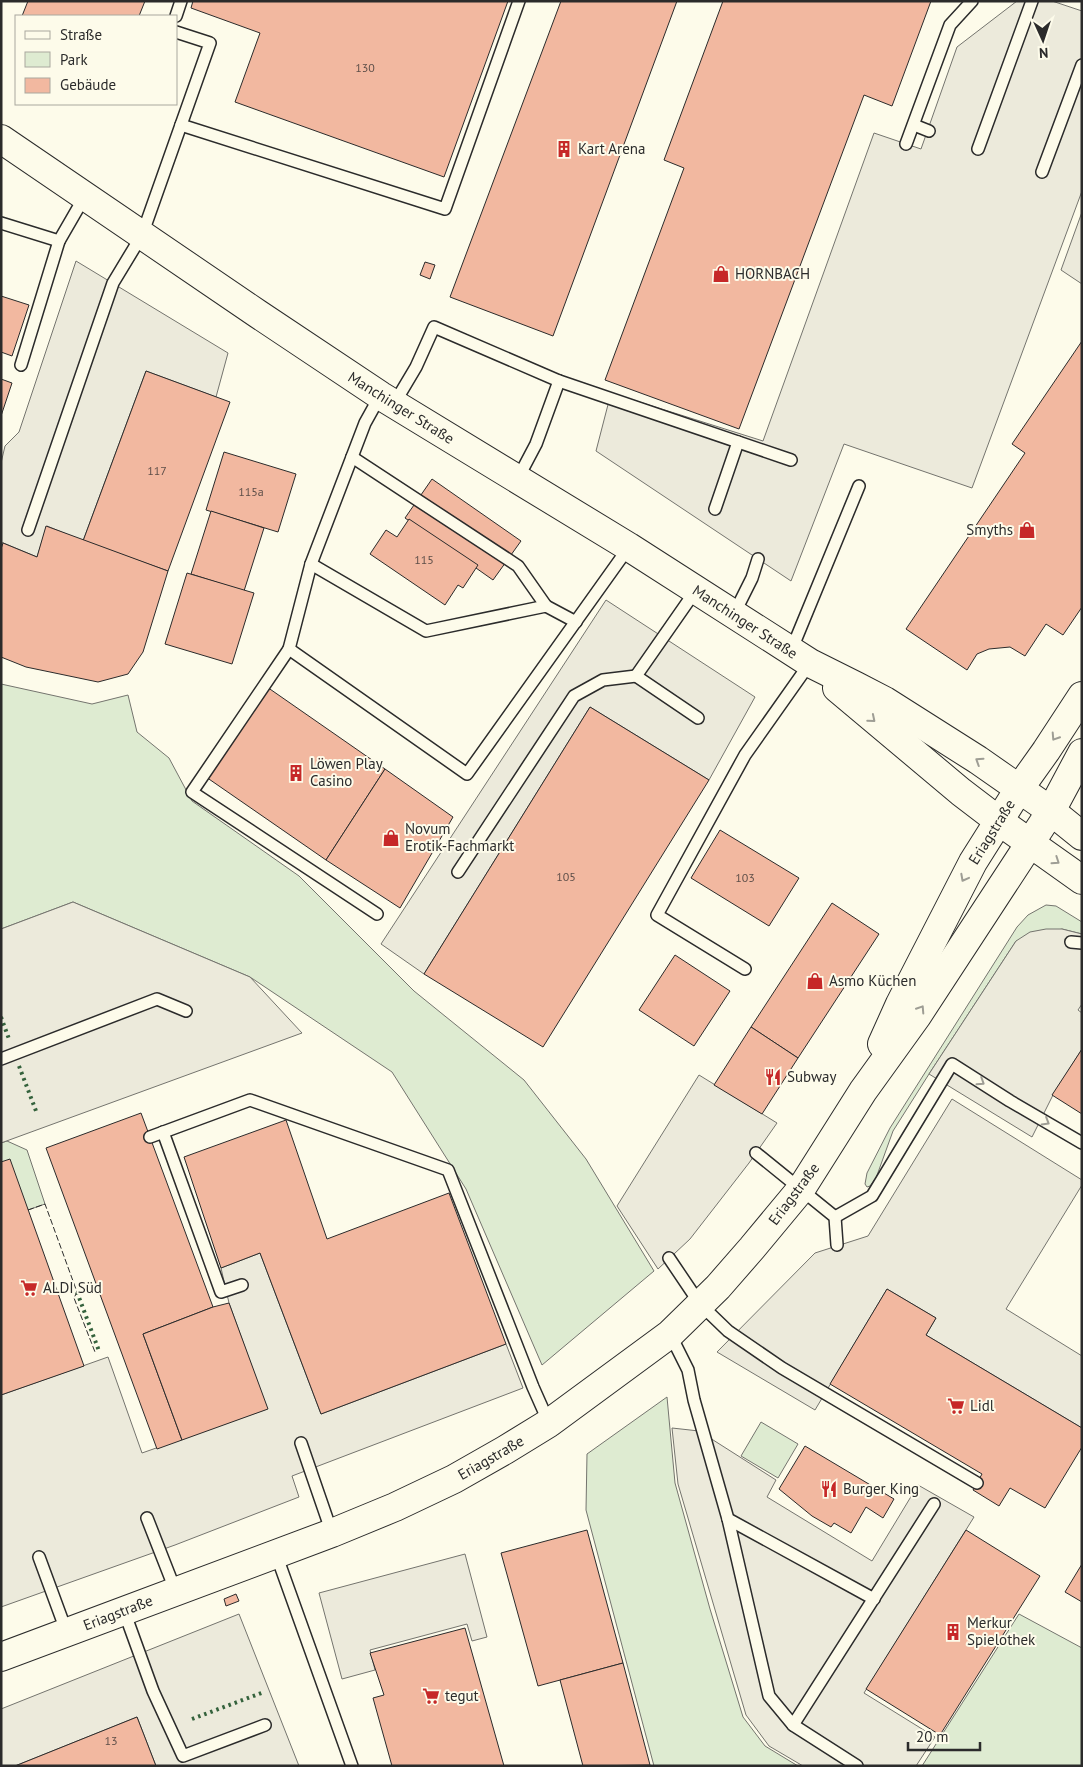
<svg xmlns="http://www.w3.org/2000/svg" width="1083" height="1767" font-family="'PT Sans',sans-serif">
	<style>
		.green { fill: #deebd1; stroke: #74746e }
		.parking { fill: #eceadb; stroke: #74746e }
		.building { fill: #f2b8a0; stroke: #2b2b2b }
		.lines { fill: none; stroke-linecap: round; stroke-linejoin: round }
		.lane-casing { stroke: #2b2b2b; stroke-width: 14 }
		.secondary-casing { stroke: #2b2b2b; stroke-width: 30 }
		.lane { stroke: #fdfbea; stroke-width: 11 }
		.secondary { stroke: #fdfbea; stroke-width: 28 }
		.hedge { stroke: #34623c; stroke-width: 4; stroke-dasharray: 2.5 4; stroke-linecap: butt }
		.fence { stroke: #2b2b2b; stroke-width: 1; stroke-dasharray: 6 2.5; stroke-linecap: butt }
		.oneway { stroke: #9e9d94 }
		.labels { text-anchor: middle; stroke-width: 4; stroke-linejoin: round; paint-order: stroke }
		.number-label { font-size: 12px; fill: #5d4e48 }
		.poi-label { font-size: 15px; fill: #2b2b2b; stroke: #fdfbea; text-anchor: start }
		.street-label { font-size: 15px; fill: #2b2b2b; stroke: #fdfbea }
	</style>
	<rect width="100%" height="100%" fill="#fdfbea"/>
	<g class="green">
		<polygon points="1,684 92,704 128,695 137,732 169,758 192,801 299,876 414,991 524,1080 586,1159 654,1271 542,1365 466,1189 392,1072 250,977 73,902 1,929"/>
		<polygon points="1046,905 1056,906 1082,922 1082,934 1062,929 1016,941 929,1074 893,1131 876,1178 870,1186 867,1187 865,1184 867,1173 890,1128 1017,927 1028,915"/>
		<polygon points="7,1141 27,1150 45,1204 28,1210 1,1162 1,1143"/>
		<polygon points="667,1397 675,1483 710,1609 743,1717 765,1746 798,1766 654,1766 586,1510 587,1454"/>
		<polygon points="761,1422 798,1444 778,1478 741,1456"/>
		<polygon points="1019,1614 1082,1648 1082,1766 922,1766"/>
	</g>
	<g class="parking">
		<polygon points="1017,1 1052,1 1082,11 1082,191 972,488 844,444 791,581 596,451 611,393 763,441 874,133 921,149 957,47"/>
		<polygon points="1082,212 1082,284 1061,270"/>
		<polygon points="76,261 228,353 216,397 146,371 83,541 47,526 37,557 1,542 1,463 5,446 19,432"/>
		<polygon points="606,600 755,697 709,780 590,707 424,974 381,944"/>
		<polygon points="73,902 250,977 302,1033 1,1143 1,929"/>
		<polygon points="1046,929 1062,929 1082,934 1082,1004 1078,1010 1082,1013 1082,1049 1053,1095 1032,1137 929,1074 1016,941 1030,932"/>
		<polygon points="699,1075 777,1123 749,1163 690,1239 658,1269 617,1206"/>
		<polygon points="952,1099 1082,1180 1082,1185 1006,1309 1082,1356 1082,1428 926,1335 936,1318 887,1289 815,1410 717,1352 815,1253 868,1236"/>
		<polygon points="260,1253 321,1414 506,1344 523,1388 292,1476 299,1497 175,1545 1,1607 1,1395 108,1357 142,1453 267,1409 229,1303 221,1268"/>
		<polygon points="672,1428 699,1431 776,1480 767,1497 872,1561 918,1485 974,1517 864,1693 935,1737 916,1766 803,1766 769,1746 746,1715 678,1484"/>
		<polygon points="465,1554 487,1637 472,1641 467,1624 370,1650 375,1670 342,1679 319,1593"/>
		<polygon points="239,1614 299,1766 156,1766 137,1717 15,1766 1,1766 1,1709"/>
	</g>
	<g class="building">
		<polygon points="28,1 145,1 139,16 22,16"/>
		<polygon points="193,1 508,1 444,177 235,102 260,33 191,8"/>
		<polygon points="561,1 677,1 553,336 450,297"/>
		<polygon points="723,1 931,1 892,106 864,95 739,429 605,380 684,168 664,160"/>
		<polygon points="425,262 435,265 430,279 420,275"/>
		<polygon points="1,296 29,305 12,356 1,352"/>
		<polygon points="1082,341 1082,607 1063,635 1046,624 1025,656 1010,647 989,649 977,654 967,670 906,629 1025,453 1012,444"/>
		<polygon points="146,371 230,402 168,571 83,541"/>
		<polygon points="1,379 12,383 1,416"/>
		<polygon points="224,452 296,474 278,532 206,510"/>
		<polygon points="432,479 521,541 493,580 405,518"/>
		<polygon points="211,511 264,528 244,591 191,574"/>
		<polygon points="409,519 478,565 463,588 458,585 445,605 370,554 386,530 397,537"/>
		<polygon points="46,526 168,571 143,652 128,674 98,682 26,667 1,657 1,549 3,543 37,557"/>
		<polygon points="187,573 254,593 232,664 165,644"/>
		<polygon points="267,687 385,769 326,860 206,777"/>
		<polygon points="590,707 709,780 543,1047 424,974"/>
		<polygon points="385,769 453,817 400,908 326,860"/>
		<polygon points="720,830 799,878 769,926 691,878"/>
		<polygon points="832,903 879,934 798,1058 751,1027"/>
		<polygon points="675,955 730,991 694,1046 639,1010"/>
		<polygon points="751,1027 798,1058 762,1114 714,1085"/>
		<polygon points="1082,1049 1082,1114 1052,1095"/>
		<polygon points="141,1113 213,1307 143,1334 182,1440 157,1449 46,1148"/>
		<polygon points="286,1120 327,1239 449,1193 506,1344 321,1414 260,1253 221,1268 184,1157"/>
		<polygon points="10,1159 84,1366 1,1395 1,1162"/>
		<polygon points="887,1289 936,1318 926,1335 1082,1428 1082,1447 1045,1508 1010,1488 999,1506 973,1490 982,1474 830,1384"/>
		<polygon points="229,1303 268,1409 182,1440 143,1334 213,1307"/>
		<polygon points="805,1446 894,1499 883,1518 866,1507 851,1533 834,1523 831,1527 812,1516 779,1489"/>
		<polygon points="587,1530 623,1663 538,1686 501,1553"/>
		<polygon points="966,1530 1040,1576 940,1735 866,1689"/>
		<polygon points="1082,1564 1082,1602 1065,1592"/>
		<polygon points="236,1594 239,1601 226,1606 224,1599"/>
		<polygon points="465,1628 504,1766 392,1766 373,1698 384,1695 370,1653"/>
		<polygon points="623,1663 650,1765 583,1766 560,1680"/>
		<polygon points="137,1717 156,1766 15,1766"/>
	</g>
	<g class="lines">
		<g class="lane-casing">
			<g id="lane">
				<polyline points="176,16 181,1"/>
				<polyline points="181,125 445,209 519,1"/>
				<polyline points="914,125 929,131"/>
				<polyline points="906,144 950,25 972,1"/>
				<polyline points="978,149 1032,1"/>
				<polyline points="1042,172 1082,65"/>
				<polyline points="1,223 59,241 85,196"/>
				<polyline points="21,365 59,241"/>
				<polyline points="559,381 791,460"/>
				<polyline points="380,396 365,423 311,564 289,649 467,774 629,547"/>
				<polyline points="394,404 416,367 434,327 559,381 536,444 517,480"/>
				<polyline points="352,457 518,566 546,606"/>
				<polyline points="715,509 738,442"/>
				<polyline points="28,530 113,283 142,235 210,43 176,32"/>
				<polyline points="311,564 426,631 546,606 576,622"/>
				<polyline points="696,590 636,676 698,718"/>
				<polyline points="734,614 752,578 758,559"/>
				<polyline points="289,649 192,792 377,914"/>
				<polyline points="791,651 859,486"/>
				<polyline points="458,872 574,696 603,680 636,676"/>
				<polyline points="1071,942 1082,943"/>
				<polyline points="745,969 657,915 745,755 810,663"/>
				<polyline points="1,1059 157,999 186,1011"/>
				<polyline points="163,1132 221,1292 242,1285"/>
				<polyline points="150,1137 250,1100 448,1170 533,1387 549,1423"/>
				<polyline points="756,1153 835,1217 837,1245"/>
				<polyline points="835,1217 872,1196 952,1064 1010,1101 1082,1143"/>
				<polyline points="669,1258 700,1304 728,1331 782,1368 977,1483"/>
				<polyline points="670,1334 688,1370 694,1400 728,1519 874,1599"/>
				<polyline points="301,1443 332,1533"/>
				<polyline points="147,1518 176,1592"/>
				<polyline points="728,1519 769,1696 793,1725 934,1504"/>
				<polyline points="276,1554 352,1766"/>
				<polyline points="39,1557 67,1633"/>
				<polyline points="124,1611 153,1691 183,1756 265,1725"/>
				<polyline points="793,1725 857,1766"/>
			</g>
		</g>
		<g class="secondary-casing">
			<g id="secondary">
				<polyline points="1,139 258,314 381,396 629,547 810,663 856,686 885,701 978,760 1051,811 1082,836"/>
				<polyline points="837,688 961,792 999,821 1082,880"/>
				<polyline points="882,1044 900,1004 973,862 1019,789 1046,751 1082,696"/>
				<polyline points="1,1657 332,1533 395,1507 454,1479 505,1450 549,1423 670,1334 718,1287 752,1248 801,1189 863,1091 917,1016 1051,811 1082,753"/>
			</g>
		</g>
		<use href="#lane" class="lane"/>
		<use href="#secondary" class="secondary"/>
		<g class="hedge">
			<polyline points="1,1017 9,1039"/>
			<polyline points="19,1066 36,1111"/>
			<polyline points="77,1292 99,1351"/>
			<polyline points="192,1719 264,1692"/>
		</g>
		<polyline class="fence" points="28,1210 45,1204 77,1292 74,1298 95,1352"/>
	</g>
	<defs><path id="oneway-chevron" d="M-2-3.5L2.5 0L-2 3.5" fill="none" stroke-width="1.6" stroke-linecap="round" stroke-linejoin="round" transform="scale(1.25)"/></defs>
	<g class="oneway">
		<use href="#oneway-chevron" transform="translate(872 719) rotate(40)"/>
		<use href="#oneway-chevron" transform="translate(1055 737) rotate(123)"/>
		<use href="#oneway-chevron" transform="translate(979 761) rotate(-147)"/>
		<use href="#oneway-chevron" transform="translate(1056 861) rotate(34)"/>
		<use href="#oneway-chevron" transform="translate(964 878) rotate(118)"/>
		<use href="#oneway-chevron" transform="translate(921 1009) rotate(-57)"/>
		<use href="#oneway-chevron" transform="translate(981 1082) rotate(33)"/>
		<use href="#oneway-chevron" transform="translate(1046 1122) rotate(31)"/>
	</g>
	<defs>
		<g id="building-bare" transform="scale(1.35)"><path d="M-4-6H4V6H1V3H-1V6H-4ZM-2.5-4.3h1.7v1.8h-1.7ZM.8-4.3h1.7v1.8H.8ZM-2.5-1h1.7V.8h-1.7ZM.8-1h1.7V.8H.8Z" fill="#c62828" stroke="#fdfbea" stroke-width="2.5" paint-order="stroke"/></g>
		<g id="shop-bare" transform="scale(1.35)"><path d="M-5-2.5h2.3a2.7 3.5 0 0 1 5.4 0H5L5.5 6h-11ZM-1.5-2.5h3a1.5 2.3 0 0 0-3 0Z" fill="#c62828" stroke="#fdfbea" stroke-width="2.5" paint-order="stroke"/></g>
		<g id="restaurant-bare" transform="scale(1.35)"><path d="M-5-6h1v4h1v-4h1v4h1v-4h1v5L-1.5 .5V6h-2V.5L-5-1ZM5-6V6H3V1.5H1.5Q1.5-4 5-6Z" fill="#c62828" stroke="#fdfbea" stroke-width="2.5" paint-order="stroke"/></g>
		<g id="supermarket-bare" transform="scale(1.35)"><path d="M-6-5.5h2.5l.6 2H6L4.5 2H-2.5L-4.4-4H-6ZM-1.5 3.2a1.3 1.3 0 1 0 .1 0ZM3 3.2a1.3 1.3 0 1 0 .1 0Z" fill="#c62828" stroke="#fdfbea" stroke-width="2.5" paint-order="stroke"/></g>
	</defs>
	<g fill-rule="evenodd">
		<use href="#building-bare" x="564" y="149"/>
		<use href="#shop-bare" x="721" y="274"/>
		<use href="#shop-bare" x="1027" y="530"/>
		<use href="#building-bare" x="296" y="773"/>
		<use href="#shop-bare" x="391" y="838"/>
		<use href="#shop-bare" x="815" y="981"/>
		<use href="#restaurant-bare" x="773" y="1077"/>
		<use href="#supermarket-bare" x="29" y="1288"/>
		<use href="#supermarket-bare" x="956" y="1406"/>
		<use href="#restaurant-bare" x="829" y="1489"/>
		<use href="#building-bare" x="953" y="1632"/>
		<use href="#supermarket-bare" x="431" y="1696"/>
	</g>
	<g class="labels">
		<g class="number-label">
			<text x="365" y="72">130</text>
			<text x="157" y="475">117</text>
			<text x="251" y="496">115a</text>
			<text x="424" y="564">115</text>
			<text x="566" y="881">105</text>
			<text x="745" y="882">103</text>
			<text x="111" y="1745">13</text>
		</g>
		<g class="poi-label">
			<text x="578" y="154">Kart Arena</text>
			<text x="735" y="279">HORNBACH</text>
			<text x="1013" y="535" text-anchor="end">Smyths</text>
			<text x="310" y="769">Löwen Play<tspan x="310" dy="17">Casino</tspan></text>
			<text x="405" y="834">Novum<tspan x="405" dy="17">Erotik-Fachmarkt</tspan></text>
			<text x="829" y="986">Asmo Küchen</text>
			<text x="787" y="1082">Subway</text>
			<text x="43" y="1293">ALDI Süd</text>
			<text x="970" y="1411">Lidl</text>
			<text x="843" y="1494">Burger King</text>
			<text x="967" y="1628">Merkur<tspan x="967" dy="17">Spielothek</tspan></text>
			<text x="445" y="1701">tegut</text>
		</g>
		<g class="street-label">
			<text transform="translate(401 408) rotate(32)" y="5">Manchinger Straße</text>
			<text transform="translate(745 622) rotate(33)" y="5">Manchinger Straße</text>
			<text transform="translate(992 832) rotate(-58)" y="5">Eriagstraße</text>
			<text transform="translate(794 1194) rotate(-53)" y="5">Eriagstraße</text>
			<text transform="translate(491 1458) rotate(-30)" y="5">Eriagstraße</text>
			<text transform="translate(118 1613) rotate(-21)" y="5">Eriagstraße</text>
		</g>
	</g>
	<rect width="1083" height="1767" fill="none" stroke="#2b2b2b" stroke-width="5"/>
	<rect x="15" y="15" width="162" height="90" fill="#fdfbea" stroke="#a9a89e"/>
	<rect x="25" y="31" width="25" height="8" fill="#fdfbea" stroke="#a9a89e"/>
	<text x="60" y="40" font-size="15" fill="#2b2b2b">Straße</text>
	<rect x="25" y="52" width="25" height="15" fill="#deebd1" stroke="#a9a89e"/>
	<text x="60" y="65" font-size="15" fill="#2b2b2b">Park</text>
	<rect x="25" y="78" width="25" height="15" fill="#f2b8a0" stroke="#a9a89e"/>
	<text x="60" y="90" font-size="15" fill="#2b2b2b">Gebäude</text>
	<g transform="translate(1043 40) rotate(177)" stroke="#fdfbea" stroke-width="4" paint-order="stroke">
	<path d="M0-4L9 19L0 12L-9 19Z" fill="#2b2b2b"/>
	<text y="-8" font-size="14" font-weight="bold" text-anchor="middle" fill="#2b2b2b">N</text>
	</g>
	<path d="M908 1742v8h72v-8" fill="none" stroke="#2b2b2b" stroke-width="2.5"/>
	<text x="916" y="1742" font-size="15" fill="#2b2b2b" stroke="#fdfbea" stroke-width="4" paint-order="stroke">20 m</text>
</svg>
